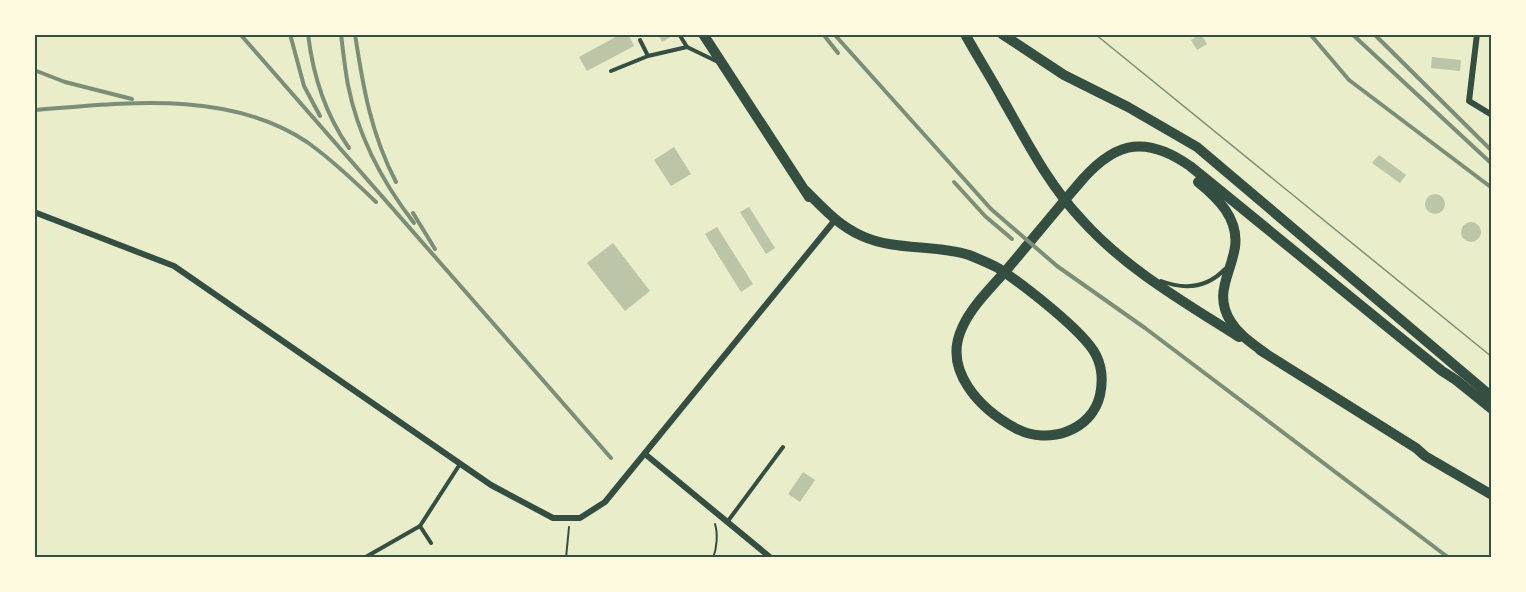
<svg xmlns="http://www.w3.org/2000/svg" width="1526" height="592" font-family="Rubik,sans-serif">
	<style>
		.building { fill: #bcc5a7 }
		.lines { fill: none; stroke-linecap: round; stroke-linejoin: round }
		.path { stroke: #344e41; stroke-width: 2 }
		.service { stroke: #344e41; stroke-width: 4 }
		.minor { stroke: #344e41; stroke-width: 6 }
		.secondary { stroke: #344e41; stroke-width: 10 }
		.tram { stroke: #7c8e77; stroke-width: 1.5 }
		.rail { stroke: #7c8e77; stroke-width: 4 }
		.neatline { fill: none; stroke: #344e41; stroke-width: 2 }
	</style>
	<rect width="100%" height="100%" fill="#e9edc9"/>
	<g class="building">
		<polygon points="621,34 628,34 634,46 587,71 579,57"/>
		<polygon points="658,34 671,34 672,36 662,42"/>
		<polygon points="1201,34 1207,44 1197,50 1191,40"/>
		<polygon points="1432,57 1461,60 1460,71 1431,68"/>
		<polygon points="674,147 691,174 671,186 654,160"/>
		<polygon points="1379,155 1406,175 1400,183 1372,163"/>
		<circle cx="1435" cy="204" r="10"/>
		<polygon points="749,207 775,248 766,254 740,212"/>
		<circle cx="1471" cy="232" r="10"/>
		<polygon points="717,227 753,284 741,292 705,234"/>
		<polygon points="613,243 650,291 625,311 587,263"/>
		<polygon points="803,472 815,480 800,502 788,494"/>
	</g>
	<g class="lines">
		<g class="path">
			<polyline points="566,558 569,527"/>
			<path d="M713,558C717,548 718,534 715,524"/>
		</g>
		<g class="service">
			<polyline points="679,34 687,47 716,61"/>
			<polyline points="640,40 648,56"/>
			<polyline points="611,71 648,56 687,47"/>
			<path d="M1161,281C1185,290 1207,288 1225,269"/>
			<polyline points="728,521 783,447"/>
			<polyline points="431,543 420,526 460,464"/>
			<polyline points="364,558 420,526"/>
		</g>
		<g class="minor">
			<polyline points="1477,34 1469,101 1492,115"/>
			<polyline points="34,212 174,266 491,485 553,518 580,518 605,502 835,220"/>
			<polyline points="645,454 771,558"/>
		</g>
		<g class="secondary">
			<polyline points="703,34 809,197"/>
			<path d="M965,34C977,56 990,76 1002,98C1026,140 1048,184 1082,220C1126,269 1184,302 1239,337"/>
			<polyline points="1002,34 1064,75 1128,107 1197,147 1492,397"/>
			<path d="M1198,182C1218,198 1239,219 1235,247C1231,274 1213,294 1231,322C1239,335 1253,344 1265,353"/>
			<path d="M806,191C823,208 839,226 862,236C895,251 934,244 969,255C979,259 989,263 998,268C1021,283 1084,331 1096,355C1102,367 1103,381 1100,395C1092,431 1048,445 1017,429C981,410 942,371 962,328C972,305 993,286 1009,267C1031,241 1053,214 1076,187C1111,144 1142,132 1190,166C1274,234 1357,303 1442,371L1456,380L1492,409"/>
			<polyline points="1260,350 1416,448 1425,456 1492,495"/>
		</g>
		<polyline class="tram" points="1095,34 1492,357"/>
		<g class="rail">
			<polyline points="240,34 611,458"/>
			<polyline points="290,34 304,86 320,116"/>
			<path d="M308,34C313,76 325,114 349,148"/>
			<path d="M341,34C343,51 345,69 348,85C358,136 383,183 414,223"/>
			<path d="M355,34C363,87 371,134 396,182"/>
			<polyline points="823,34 838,53"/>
			<polyline points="834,34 991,209 1057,266 1145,328 1449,558"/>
			<polyline points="1310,34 1349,80 1492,188"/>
			<polyline points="1352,34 1492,164"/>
			<polyline points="1374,34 1492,151"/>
			<polyline points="34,70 65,82 132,99"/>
			<path d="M34,110C123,103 228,89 307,142C332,160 354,181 376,202"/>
			<polyline points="954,182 985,216 1012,239"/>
			<polyline points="413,213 435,249"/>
		</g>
	</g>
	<rect width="1526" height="592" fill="none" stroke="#fefae0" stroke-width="72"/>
	<rect x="36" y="36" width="1454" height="520" class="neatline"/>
</svg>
